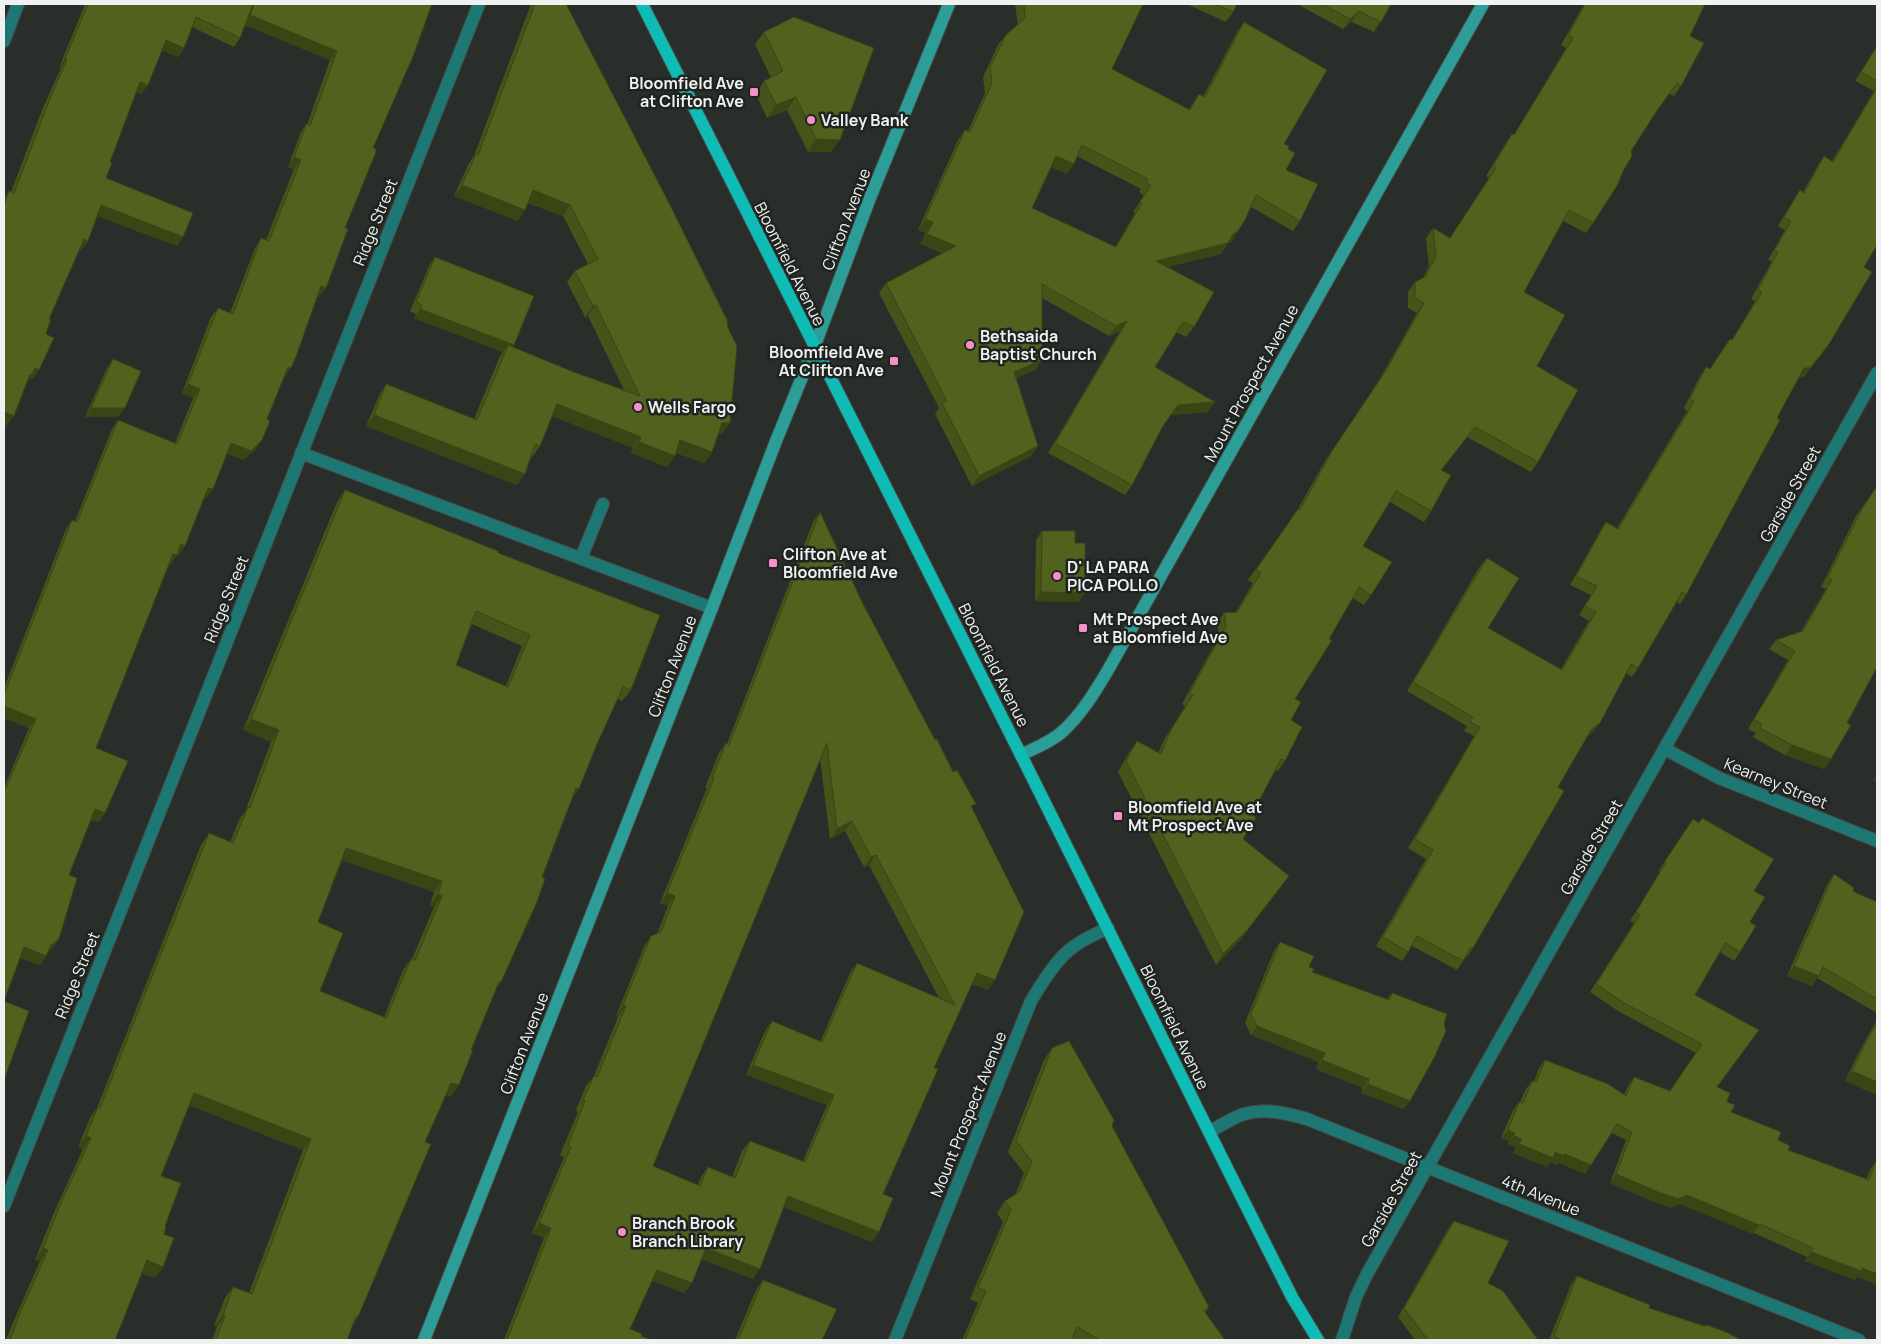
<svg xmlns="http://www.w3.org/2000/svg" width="1881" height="1344" font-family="Manrope,sans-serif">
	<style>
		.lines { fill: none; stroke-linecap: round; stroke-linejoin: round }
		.lane-casing { stroke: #454947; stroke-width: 14 }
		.street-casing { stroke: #454947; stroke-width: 14 }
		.secondary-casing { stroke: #454947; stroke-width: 14 }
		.primary-casing { stroke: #454947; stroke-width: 14 }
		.lane { stroke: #1d7773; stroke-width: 12 }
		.street { stroke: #1d7773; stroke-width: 12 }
		.secondary { stroke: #2c9d97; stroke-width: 12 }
		.primary { stroke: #0fbcb5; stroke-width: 12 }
		.wall { fill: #455419; fill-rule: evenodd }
		.shaded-wall { fill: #384514 }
		.building { fill: #50621d; stroke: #384514; fill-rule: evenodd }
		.poi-dot { fill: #fa8fc8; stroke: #1f2421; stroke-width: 2 }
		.labels { text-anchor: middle; stroke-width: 5; stroke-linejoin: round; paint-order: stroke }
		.poi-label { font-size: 16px; font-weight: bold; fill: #eff2f0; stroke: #1f2421; text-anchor: start }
		.street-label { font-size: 16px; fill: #eff2f0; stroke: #1f2421 }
	</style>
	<rect width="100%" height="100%" fill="#292e2b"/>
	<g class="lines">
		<g class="lane-casing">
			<g id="lane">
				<polyline points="301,453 712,608"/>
				<polyline points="581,558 603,504"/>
			</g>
		</g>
		<g class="street-casing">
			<g id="street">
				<polyline points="4,41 18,4"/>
				<polyline points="1665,749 1719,778 1877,841"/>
				<path d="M1209,1132C1220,1126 1232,1118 1244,1114C1265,1108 1286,1113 1307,1119L1859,1340"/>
				<polyline points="4,1206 479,4"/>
				<path d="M895,1340L1031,1001C1040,986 1049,971 1061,958C1073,944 1091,936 1108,928"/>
				<polyline points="1342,1340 1356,1297 1367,1274 1877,373"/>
			</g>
		</g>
		<g class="secondary-casing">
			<g id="secondary">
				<path d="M1021,755C1035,748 1051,742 1062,732C1081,715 1095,692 1108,670L1483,4"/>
				<polyline points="424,1340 712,608 776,441 814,348 870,198 949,4"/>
			</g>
		</g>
		<g class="primary-casing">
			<polyline id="primary" points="642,4 1021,755 1229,1172 1292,1297 1318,1340"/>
		</g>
		<use href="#lane" class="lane"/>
		<use href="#street" class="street"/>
		<use href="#secondary" class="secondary"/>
		<use href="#primary" class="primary"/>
	</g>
	<g class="wall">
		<polygon points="85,4 432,4 373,148 345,228 326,288 319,297 317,296 267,419 256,449 244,460 227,454 213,489 206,498 204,498 185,546 179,555 177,554 170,565 169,564 96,748 105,813 99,822 91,820 69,875 53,948 49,951 40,965 20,958 4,1001 4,1080 4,788 29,728 4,718 4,688 66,529 72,520 75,521 112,429 118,420 175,443 193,398 182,393 211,317 218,308 230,313 255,248 261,238 266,240 294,169 288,167 300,134 306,124 307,125 330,60 245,25 240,38 234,47 192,27 184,48 178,57 162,50 148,85 141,94 136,92 110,162 106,178 183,237 177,246 97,216 88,241 81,250 79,249 49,319 39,370 33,379 30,378 27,381 7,425 4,424 4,199 9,191 11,192 42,110 61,68 59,68"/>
		<polygon points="531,4 566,4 722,434 718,434 712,452 704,463 676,453 675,456 667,467 631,453 633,448 552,416 540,446 532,457 531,457 517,485 366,426 379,396 386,384 474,419 500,356 503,352 414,318 416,314 410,311 429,266 435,257 514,345 513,347 571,371 624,390 588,316 585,317 567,282 575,271 588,264 563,216 528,203 518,221 454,196 468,165 474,156"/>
		<path d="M1015,4H1143L1112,69L1189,109L1199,94L1203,97L1237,32L1244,22L1284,144L1288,149L1286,170L1300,221L1293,231L1251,207L1231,242L1228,243L1221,254L1167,267L1194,327L1186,337L1176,332L1155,367L1208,412L1171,415L1163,426L1132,485L1125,495L1048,453L1120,331L1109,336L1042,298V360L1035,370L1016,378L1038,446L1031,456L972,486L935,414L939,408L879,293L886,283L942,253L920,244L926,233L918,230L958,140L965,130L968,131L985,93L983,77L998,45L1006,35L1018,25ZM1077,156L1141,189L1139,192L1144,196L1133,212L1135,213L1115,247L1032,208L1051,167L1067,174L1074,164Z"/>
		<polygon points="1187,4 1237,4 1233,12 1226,22"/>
		<polygon points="1297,4 1391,4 1374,32 1352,22 1343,29"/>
		<polygon points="1584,4 1705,4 1690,36 1681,86 1674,96 1669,94 1656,112 1631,151 1623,171 1593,223 1586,233 1563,221 1524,292 1537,366 1538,462 1531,472 1467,437 1442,470 1431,511 1424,522 1390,502 1363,546 1371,595 1364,605 1352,598 1295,699 1285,761 1278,771 1276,770 1252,814 1243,839 1289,876 1241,939 1216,965 1118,772 1130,751 1137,741 1158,753 1164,740 1185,706 1182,704 1219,636 1217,623 1224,613 1236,612 1253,583 1248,580 1298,509 1325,461 1378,382 1417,313 1408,308 1408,292 1415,282 1423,278 1429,266 1426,238 1433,228 1450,238 1489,178 1486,176 1505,144 1512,134 1514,135 1566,48 1561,45"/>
		<polygon points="764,32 831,152 808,152 787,110 767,118 756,94 764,81 771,78 755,44"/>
		<polygon points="1877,46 1877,245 1864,267 1823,353 1804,377 1799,377 1777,418 1686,595 1680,604 1677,602 1638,668 1632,677 1626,673 1593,732 1586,737 1558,787 1473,948 1467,957 1466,957 1457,970 1412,946 1402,961 1376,946 1426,859 1408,848 1474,736 1464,731 1467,726 1407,691 1480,566 1487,558 1488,628 1561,669 1589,621 1579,615 1591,595 1570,585 1600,531 1606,522 1617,528 1687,411 1684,408 1700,376 1706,367 1710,369 1730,339 1732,340 1755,301 1751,299 1772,261 1768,260 1785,230 1778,226 1794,199 1800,190 1803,192 1818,165 1824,156 1832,161 1874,91 1855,81"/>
		<polygon points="113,359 118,417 85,417 107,368"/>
		<polygon points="1877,486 1877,667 1847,723 1824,769 1785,755 1753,737 1756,733 1748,729 1788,660 1769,649 1776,640 1801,631 1826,589 1821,587 1856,516"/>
		<path d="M345,490L498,553L631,690L622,701L617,699L571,801L501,982L496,989L451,1096L446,1095L425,1142L358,1317L352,1326L347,1340H212L217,1327L214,1326L225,1298L233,1287L249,1293L303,1150L189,1105L161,1176L165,1226L164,1234L163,1267L155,1278L142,1273L115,1340H6L12,1325L40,1261L35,1260L55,1210L83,1149L78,1147L90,1118L97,1108L201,845L209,833L230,842L240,818L245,812L271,742L243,730L337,502ZM472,624L522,646L506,686L456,665ZM342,860L434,892L430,905L434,907L412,959H411L403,970L384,1017L320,991L318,922Z"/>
		<path d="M820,512L863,604L972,809L988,990L972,984L934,1068L883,1194L879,1232L872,1242L784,1207L753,1279L701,1259L684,1293L652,1280L630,1329L641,1336L652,1340H504L544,1238L532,1233L564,1157L560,1155L578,1112L576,1110L586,1086L594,1076L618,1017L616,1016L644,947L651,936L657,934L668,906L660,903L707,788H705L719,753L726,743L727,744L813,522ZM820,758L830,839L845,831L864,867L869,865L939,998L857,963L850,973L820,1042L772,1021L765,1031L746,1075L827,1105L803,1161L750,1141L742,1151L732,1177L708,1167L701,1177L698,1185L653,1166Z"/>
		<polygon points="1042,531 1075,543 1085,593 1078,602 1035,601 1036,540"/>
		<polygon points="1702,818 1754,891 1750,922 1740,952 1734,961 1720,952 1695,995 1718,1087 1727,1102 1731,1112 1778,1140 1788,1150 1866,1179 1870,1170 1876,1161 1857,1277 1855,1280 1805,1261 1807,1257 1754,1233 1753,1234 1680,1204 1671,1208 1652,1201 1610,1183 1626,1140 1612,1133 1585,1174 1559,1163 1558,1165 1550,1162 1547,1167 1513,1153 1516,1147 1508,1144 1509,1141 1501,1138 1513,1110 1519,1102 1520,1102 1526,1089 1532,1081 1534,1081 1539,1068 1545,1060 1624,1095 1628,1086 1634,1077 1670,1091 1696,1053 1618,1011 1590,992 1634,923 1630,921 1659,873 1659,870 1693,819 1699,822"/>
		<polygon points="1834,874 1854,892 1877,902 1877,1013 1817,978 1812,986 1787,976 1827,885"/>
		<polygon points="1280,942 1309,967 1312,972 1387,999 1392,993 1404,1109 1361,1093 1363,1088 1316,1069 1319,1062 1251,1035 1245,1023 1274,951"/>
		<polygon points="1877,1019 1877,1095 1845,1081 1857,1056"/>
		<polygon points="1052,1048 1112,1126 1209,1307 1205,1313 1225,1340 962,1340 978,1303 970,1299 1003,1222 997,1213 1005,1201 1015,1195 1024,1173 1008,1152 1044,1060"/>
		<polygon points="1454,1221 1488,1283 1538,1340 1415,1340 1398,1317 1448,1229"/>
		<polygon points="1577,1276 1649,1308 1741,1340 1549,1340 1571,1285"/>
		<polygon points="763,1280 822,1340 735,1340 756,1290"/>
	</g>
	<g class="shaded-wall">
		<polygon points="1359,11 1352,22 1343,29 1350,19"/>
		<polygon points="250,15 337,51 330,60 243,24"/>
		<polygon points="166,40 184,48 178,57 159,49"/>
		<polygon points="65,59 67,59 61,68 59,68"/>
		<polygon points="140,82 148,85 141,94 133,91"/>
		<polygon points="796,97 787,110 767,118 776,105"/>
		<polygon points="816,139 840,140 831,152 808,152"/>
		<polygon points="1056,156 1074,164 1067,174 1049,166"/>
		<polygon points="294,157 301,160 294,169 288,167"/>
		<polygon points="462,185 525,210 518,221 454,196"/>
		<polygon points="533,190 570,205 563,216 525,201"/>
		<polygon points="101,205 183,237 177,246 94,215"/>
		<polygon points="925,219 933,222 926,233 918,230"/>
		<polygon points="1238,231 1231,242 1227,244 1228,243 1221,254 1149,271 1156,261 1233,234"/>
		<polygon points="927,234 956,246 949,256 920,244"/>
		<polygon points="84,239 88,241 81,250 77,248"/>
		<polygon points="321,286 326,288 319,297 314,295"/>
		<polygon points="596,305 588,316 585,317 593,306"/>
		<polygon points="420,309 514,345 508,354 508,345 503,352 414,318"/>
		<polygon points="1127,321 1120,331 1109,336 1116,326"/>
		<polygon points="1829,344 1804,377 1798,377 1804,368"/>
		<polygon points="1042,360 1035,370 1007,382 1014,372"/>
		<polygon points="288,367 291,368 284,378 281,376"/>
		<polygon points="35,368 39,370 33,379 30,378 25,384 24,384"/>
		<polygon points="188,384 200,389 193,398 182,393"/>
		<polygon points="1215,402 1208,412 1170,415 1178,405"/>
		<polygon points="557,404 641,437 633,448 549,415"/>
		<polygon points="91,408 125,408 118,417 85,417"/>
		<polygon points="4,412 14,416 7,425 4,424"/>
		<polygon points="374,415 525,474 517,485 366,426"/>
		<polygon points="722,423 730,423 722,434 715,434"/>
		<polygon points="262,440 256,449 244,460 225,453 231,443"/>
		<polygon points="680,440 712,452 704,463 672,451"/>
		<polygon points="639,442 675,456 667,467 631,453"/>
		<polygon points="1038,446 1031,456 972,486 979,476"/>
		<polygon points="208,488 213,489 206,498 202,497"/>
		<polygon points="181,544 185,546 179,555 174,553"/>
		<polygon points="173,554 177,555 170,565 166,563"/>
		<polygon points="1041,592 1085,593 1078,602 1035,601"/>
		<polygon points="4,706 36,719 29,728 4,718"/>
		<polygon points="251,719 279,730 271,742 243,730"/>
		<polygon points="1600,723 1593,732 1584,739 1591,730"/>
		<polygon points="1792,745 1831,759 1824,769 1785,755"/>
		<polygon points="1877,774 1877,782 1873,780"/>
		<polygon points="576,788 579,789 571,801"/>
		<polygon points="95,809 105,813 99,822 89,819"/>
		<polygon points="852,821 845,831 830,839 837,829"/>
		<polygon points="346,848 442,881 434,892 338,859"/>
		<polygon points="876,855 869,865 864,867 871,857"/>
		<polygon points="1289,876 1241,939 1216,965 1223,954"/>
		<polygon points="667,893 675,896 668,906 660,903"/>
		<polygon points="438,894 442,896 434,907 430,905"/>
		<polygon points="59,939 53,948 45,954 51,945"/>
		<polygon points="24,947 46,956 40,965 17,957"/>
		<polygon points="1794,966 1819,976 1812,986 1787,976"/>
		<polygon points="977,973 995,980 988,990 970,983"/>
		<polygon points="623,1005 626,1006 618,1017 616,1016"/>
		<polygon points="1257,1026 1325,1053 1319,1062 1251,1035"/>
		<polygon points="1322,1060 1369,1079 1363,1088 1316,1069"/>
		<polygon points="753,1065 834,1095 827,1105 746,1075"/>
		<polygon points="1852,1071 1877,1082 1877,1095 1845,1081"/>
		<polygon points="451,1083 459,1085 451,1096 443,1094"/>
		<polygon points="1368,1084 1410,1101 1404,1109 1361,1093"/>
		<polygon points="194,1093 311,1139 303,1150 186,1104"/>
		<polygon points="1508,1130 1515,1133 1509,1141 1501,1138"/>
		<polygon points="86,1136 91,1138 83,1149 78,1147"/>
		<polygon points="1514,1136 1522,1139 1516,1147 1508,1144"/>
		<polygon points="1519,1144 1565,1154 1591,1165 1585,1174 1559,1163 1558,1165 1550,1162 1547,1167 1513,1153"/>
		<polygon points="1616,1174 1687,1195 1759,1225 1753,1234 1680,1204 1671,1208 1652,1201 1610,1183"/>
		<polygon points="788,1196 879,1232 872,1242 781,1206"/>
		<polygon points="539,1223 551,1228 544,1238 532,1233"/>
		<polygon points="43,1248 48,1250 40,1261 35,1260"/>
		<polygon points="706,1248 760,1269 753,1279 699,1258"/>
		<polygon points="1811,1252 1862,1268 1877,1274 1877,1285 1857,1277 1855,1280 1805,1261"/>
		<polygon points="147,1260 163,1267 155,1278 139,1272"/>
		<polygon points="657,1270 692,1283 684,1293 650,1280"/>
		<polygon points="223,1315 225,1316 217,1327 214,1326"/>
	</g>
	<g class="building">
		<polygon points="88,4 253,4 240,38 196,17 184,48 166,40 148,85 140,82 110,162 112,163 106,178 193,213 183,237 101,205 88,241 84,239 49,319 51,319 46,334 54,338 39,370 35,368 32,375 30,374 14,416 4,412 4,205 9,191 14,193 49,101 67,59 65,59"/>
		<polygon points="254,4 432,4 414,54 373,148 376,149 376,152 345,228 348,229 326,288 321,286 297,354 291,368 288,367 267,419 270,421 262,440 251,451 231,443 213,489 208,488 185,546 181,544 177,555 173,554 96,748 128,761 105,813 95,809 69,875 77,878 59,939 51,945 46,956 24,947 4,1001 29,1011 4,1080 4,792 36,719 4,706 4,695 72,520 77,522 118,420 177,444 200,389 188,384 218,308 233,314 261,238 269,241 301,160 294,157 306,124 310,126 337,51 250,15"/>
		<polygon points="535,4 566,4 670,205 727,320 728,328 737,346 730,423 722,423 712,452 680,440 675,456 639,442 641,437 557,404 540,446 535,444 525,474 374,415 386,384 477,420 508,345 571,371 640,396 596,305 593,306 575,271 598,259 570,205 533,190 525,210 462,185 476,154 478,155"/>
		<path d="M1024,4H1143L1112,69L1190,110L1199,94L1205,97L1244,22L1327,70L1284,144L1289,146L1288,149L1295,153L1286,170L1318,184L1300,221L1256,195L1245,220L1238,231L1233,234L1228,243L1156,261L1214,292L1194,327L1183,322L1155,367L1215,402L1178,405L1163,426L1132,485L1055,443L1127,321L1116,326L1042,284V360L1014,372L1038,446L979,476L942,403L947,401L886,283L956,246L927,234L933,222L925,219L965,130L970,132L992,83L990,67L1006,35L1025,18ZM1082,145L1148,179L1146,182L1151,186L1140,201L1142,203L1116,247L1032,208L1056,156L1074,164Z"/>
		<polygon points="1215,4 1237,4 1233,12"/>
		<polygon points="1322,4 1391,4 1381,22 1359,11 1350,19"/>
		<polygon points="1585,4 1705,4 1690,36 1704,43 1681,86 1677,83 1658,109 1631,151 1632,156 1623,171 1618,184 1593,223 1569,210 1524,292 1565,315 1537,366 1578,390 1538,462 1475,427 1441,470 1451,475 1431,511 1396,491 1363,546 1392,562 1371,595 1359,587 1329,639 1332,640 1295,699 1301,702 1291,720 1302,727 1285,761 1281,759 1252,814 1256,818 1243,839 1289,876 1248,929 1223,954 1126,761 1137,741 1161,754 1171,730 1193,695 1189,694 1226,626 1224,613 1237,612 1261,573 1256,570 1298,509 1300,510 1332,451 1385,372 1424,303 1415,298 1415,282 1425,277 1436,256 1433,228 1450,238 1496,168 1493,166 1512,134 1514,135 1573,38 1568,35"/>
		<polygon points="794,17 874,48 840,140 816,139 796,97 776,105 764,81 783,71 764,32"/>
		<polygon points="1877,46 1877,81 1861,72"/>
		<polygon points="1877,87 1877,245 1864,267 1872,272 1829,344 1810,368 1804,368 1777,418 1780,420 1686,595 1682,592 1638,668 1631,664 1600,723 1591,730 1558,787 1564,791 1473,948 1471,947 1463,961 1417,936 1408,952 1383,937 1433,850 1415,839 1480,727 1470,722 1473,717 1413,682 1487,558 1519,578 1488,628 1562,670 1596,612 1585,606 1597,586 1576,576 1606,522 1618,529 1694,402 1690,399 1706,367 1710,369 1730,339 1732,340 1762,292 1758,290 1778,252 1774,251 1791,221 1784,217 1800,190 1804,193 1824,156 1833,162"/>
		<polygon points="435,257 534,296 514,345 420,309 422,305 416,302"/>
		<polygon points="113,359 141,371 125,408 91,408"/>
		<polygon points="1877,488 1877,667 1847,723 1851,725 1831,759 1792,745 1760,728 1762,724 1754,719 1795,651 1776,640 1803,631 1832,580 1828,577 1863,507 1875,489 1876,490"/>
		<path d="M345,490L498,551V553L660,615L631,690L623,687L597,744L579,789L576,788L542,877L545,879L537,902L501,982H499L471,1050H473L459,1085L451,1083L425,1142L431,1144L358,1317L356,1316L347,1340H216L225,1316L223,1315L233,1287L252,1294L311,1139L194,1093L161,1176L181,1183L165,1226L166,1227L164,1234L174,1238L163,1267L147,1260L115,1340H10L20,1313L48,1250L43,1248L63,1198L91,1138L86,1136L98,1107L100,1108L209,833L233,843L248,807L250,808L279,730L251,719ZM476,611L530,635L508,687L456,665ZM346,848L442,881L438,894L442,896L415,960L411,959L386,1018L320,991L343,933L318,922Z"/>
		<path d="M820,512L863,604L935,740L937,739L953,772L957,770L976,804L971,806L1024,912L995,980L977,973L934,1068L938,1069L883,1194L893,1198L879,1232L788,1196L760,1269L706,1248L692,1283L657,1270L630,1329L642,1334L641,1336L652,1340H507L551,1228L539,1223L571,1147L568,1145L585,1101L583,1100L594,1076L597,1077L626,1006L623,1005L651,936L661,932L675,896L667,893L714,778H712L726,743L729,745ZM827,743L837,829L852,821L871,857L876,855L955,1005L857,963L822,1042L772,1021L753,1065L834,1095L805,1162L750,1141L735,1178L708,1167L700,1186L653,1166Z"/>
		<polygon points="1042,531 1075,531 1075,543 1085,543 1085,593 1041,592"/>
		<polygon points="1702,818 1774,859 1754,891 1765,897 1750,922 1756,926 1740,952 1725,943 1695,995 1759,1030 1717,1087 1730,1093 1727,1102 1735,1105 1731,1112 1781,1132 1778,1140 1790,1146 1788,1150 1869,1180 1876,1161 1877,1162 1877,1274 1862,1268 1861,1271 1811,1252 1813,1248 1760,1224 1759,1225 1687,1195 1678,1199 1658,1192 1616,1174 1632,1132 1617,1124 1591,1165 1565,1154 1564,1156 1555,1152 1553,1158 1519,1144 1522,1139 1514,1136 1515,1133 1508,1130 1519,1102 1523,1103 1532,1081 1536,1082 1545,1060 1608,1084 1626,1096 1634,1077 1670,1091 1702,1044 1624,1003 1596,984 1640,915 1636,912 1665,864 1665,861 1693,819 1699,823"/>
		<polygon points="1834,874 1853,887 1854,892 1877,902 1877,999 1823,967 1819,976 1794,966"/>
		<polygon points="1280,942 1314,956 1309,967 1314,969 1312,972 1389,1000 1392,993 1447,1014 1444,1024 1446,1031 1434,1058 1410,1101 1368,1084 1369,1079 1322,1060 1325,1053 1257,1026 1251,1014"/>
		<polygon points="1877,1022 1877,1082 1852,1071 1864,1046"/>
		<polygon points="1069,1041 1114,1120 1112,1126 1209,1307 1204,1311 1225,1340 1100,1340 1077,1327 1071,1340 965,1340 986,1291 978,1288 1011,1210 1005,1201 1019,1192 1032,1162 1016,1140 1052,1048"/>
		<polygon points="1454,1221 1509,1241 1488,1283 1503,1291 1538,1340 1428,1340 1404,1308"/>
		<polygon points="1577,1276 1650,1305 1649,1308 1704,1326 1707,1325 1726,1332 1741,1340 1562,1340 1554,1336"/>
		<polygon points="763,1280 837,1309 822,1340 738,1340"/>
	</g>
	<g class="poi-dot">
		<rect x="749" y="87" width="10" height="10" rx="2.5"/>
		<circle cx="811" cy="120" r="5"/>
		<circle cx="970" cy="345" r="5"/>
		<rect x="889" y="356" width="10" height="10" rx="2.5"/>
		<circle cx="638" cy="407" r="5"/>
		<rect x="768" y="558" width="10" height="10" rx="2.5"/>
		<circle cx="1057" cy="576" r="5"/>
		<rect x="1078" y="623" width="10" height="10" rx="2.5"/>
		<rect x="1113" y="811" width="10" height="10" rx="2.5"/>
		<circle cx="622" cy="1232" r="5"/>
	</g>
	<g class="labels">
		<g class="poi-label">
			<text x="744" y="89" text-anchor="end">Bloomfield Ave<tspan x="744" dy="18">at Clifton Ave</tspan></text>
			<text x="821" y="126">Valley Bank</text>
			<text x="980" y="342">Bethsaida<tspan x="980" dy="18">Baptist Church</tspan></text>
			<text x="884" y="358" text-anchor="end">Bloomfield Ave<tspan x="884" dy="18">At Clifton Ave</tspan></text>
			<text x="648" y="413">Wells Fargo</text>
			<text x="783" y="560">Clifton Ave at<tspan x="783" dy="18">Bloomfield Ave</tspan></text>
			<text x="1067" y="573">D' LA PARA<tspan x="1067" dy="18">PICA POLLO</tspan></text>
			<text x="1093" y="625">Mt Prospect Ave<tspan x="1093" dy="18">at Bloomfield Ave</tspan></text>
			<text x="1128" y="813">Bloomfield Ave at<tspan x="1128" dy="18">Mt Prospect Ave</tspan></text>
			<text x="632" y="1229">Branch Brook<tspan x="632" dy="18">Branch Library</tspan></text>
		</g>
		<g class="street-label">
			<text transform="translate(846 219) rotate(-69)" y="6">Clifton Avenue</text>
			<text transform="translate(375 222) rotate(-68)" y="6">Ridge Street</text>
			<text transform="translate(790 264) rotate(63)" y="6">Bloomfield Avenue</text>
			<text transform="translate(1251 383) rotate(-61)" y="6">Mount Prospect Avenue</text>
			<text transform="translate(1790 494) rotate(-61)" y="6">Garside Street</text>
			<text transform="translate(226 599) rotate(-68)" y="6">Ridge Street</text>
			<text transform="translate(994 665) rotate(63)" y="6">Bloomfield Avenue</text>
			<text transform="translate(672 666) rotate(-69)" y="6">Clifton Avenue</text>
			<text transform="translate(1776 783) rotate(22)" y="6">Kearney Street</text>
			<text transform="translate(1591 847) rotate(-60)" y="6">Garside Street</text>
			<text transform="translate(77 975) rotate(-68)" y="6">Ridge Street</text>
			<text transform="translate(1175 1027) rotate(64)" y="6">Bloomfield Avenue</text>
			<text transform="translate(524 1043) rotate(-69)" y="6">Clifton Avenue</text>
			<text transform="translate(968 1114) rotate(-68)" y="6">Mount Prospect Avenue</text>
			<text transform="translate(1541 1195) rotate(22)" y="6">4th Avenue</text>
			<text transform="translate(1391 1199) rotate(-61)" y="6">Garside Street</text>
		</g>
	</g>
	<rect width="1881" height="1344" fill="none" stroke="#eff2f0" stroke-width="10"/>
</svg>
